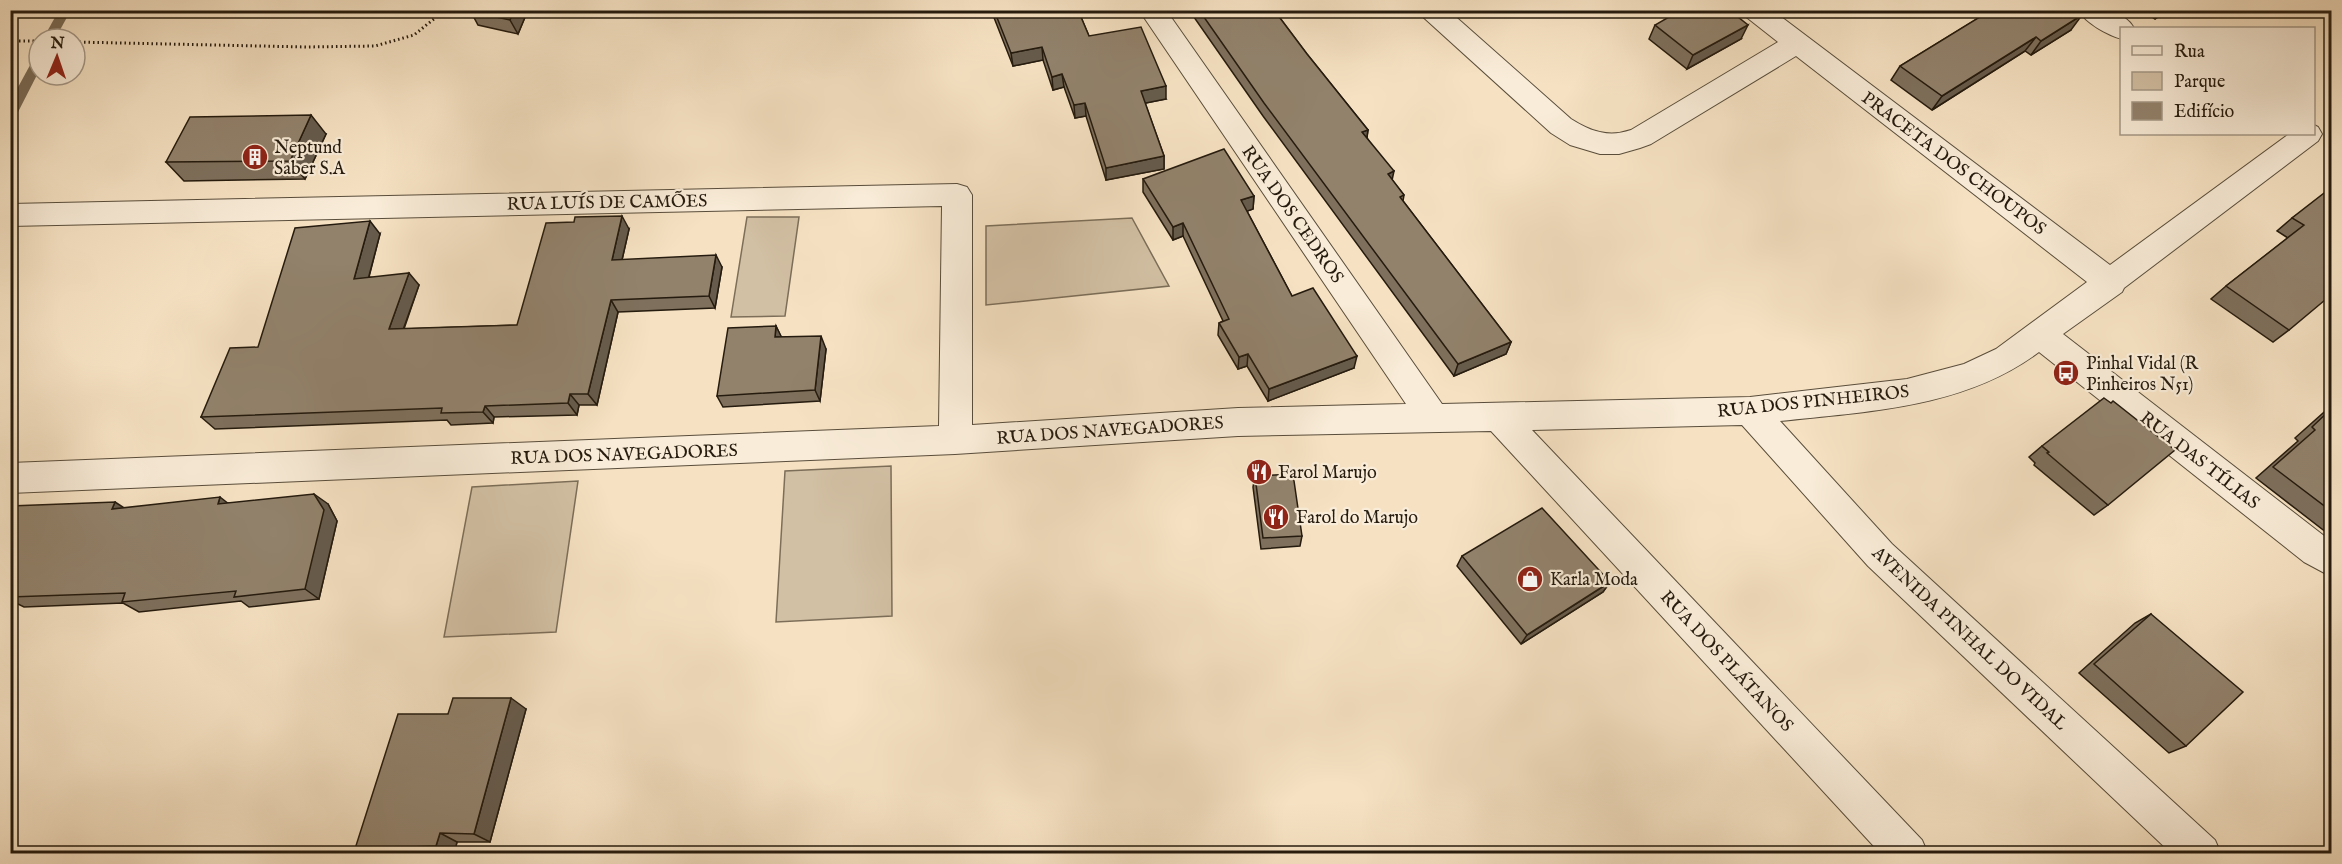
<svg xmlns="http://www.w3.org/2000/svg" width="2342" height="864" font-family="'IM FELL English',serif">
	<style>
		.green { fill: #d2c0a4; stroke: #7c6e59; stroke-width: 1.5 }
		.lines { fill: none; stroke-linecap: round; stroke-linejoin: round }
		.stream { fill: #786a55; fill-rule: evenodd }
		.minor-casing { stroke: #594d3b; stroke-width: 2 }
		.path { stroke: #251b0e; stroke-width: 3; stroke-dasharray: 1.5 3; stroke-linecap: butt }
		.minor { fill: #f9ecd8; fill-rule: evenodd }
		.wall { fill: #7e705d; stroke: #251b0e; stroke-width: 1.5 }
		.shaded-wall { fill: #665b4c; stroke: #251b0e; stroke-width: 1.5 }
		.building { fill: #92826c; stroke: #251b0e; stroke-width: 1.5 }
		.labels { text-anchor: middle; stroke-width: 4.5; stroke-linejoin: round; paint-order: stroke }
		.poi-label { font-size: 18px; fill: #251b0e; stroke: #f9ecd8; text-anchor: start }
		.street-label { font-size: 18px; fill: #251b0e; stroke: #f9ecd8 }
	</style>
	<rect width="100%" height="100%" fill="#f6e2c3"/>
	<filter id="stains"><feTurbulence type="fractalNoise" baseFrequency=".00333" numOctaves="4"/><feColorMatrix values="0 0 0 0 .2 0 0 0 0 .09 0 0 0 0 .02 0 0 0 .5 -.17"/></filter>
	<radialGradient id="worn" r=".72"><stop offset=".6" stop-color="#630" stop-opacity="0"/><stop offset="1" stop-color="#630" stop-opacity=".3"/></radialGradient>
	<g class="green">
		<polygon points="747,217 799,217 785,316 731,317"/>
		<polygon points="1132,218 1169,286 986,305 986,226"/>
		<polygon points="891,466 892,616 776,622 785,471"/>
		<polygon points="578,481 556,632 444,637 472,487"/>
	</g>
	<g class="lines">
		<g class="stream">
			<polygon points="59,10 71,10 55,39 43,39"/>
			<polygon points="39,55 39,71 15,118 10,119 10,102 35,56"/>
		</g>
		<g class="minor-casing">
			<g id="minor">
				<path d="M1139,10H1166L1442,404L1750,397L1907,379L1964,364L1996,349L2087,282L1796,56L1651,144L1640,148L1619,154H1600L1570,145L1551,133L1422,16L1418,10H1448L1571,119C1590,131 1608,138 1631,130L1778,42L1745,16L1741,10H1772L2110,265L2289,134H2314V125L2318,127L2322,134L2318,141L2124,288L2122,292L2063,334L2332,542V577L2304,562L2039,352C1964,408 1870,411 1780,421L1892,544L2215,840L2221,854H2172L1868,566L1742,425L1532,430L1922,840L1928,854H1881L1491,431L1238,436L955,454L10,493V463L939,426L942,206L10,226V204L957,184L967,187L972,195V425L1238,408L1406,404Z"/>
				<path d="M2078,10C2099,10 2122,8 2134,28H2122V39C2107,35 2086,23 2078,10Z"/>
			</g>
		</g>
		<g class="path">
			<polyline points="10,41 39,41"/>
			<polyline points="75,42 306,47 375,46 414,35 445,10"/>
		</g>
		<use href="#minor" class="minor"/>
	</g>
	<g class="wall">
		<polygon points="470,10 528,10 518,34 478,25"/>
		<polygon points="991,10 1078,10 1089,36 1166,99 1145,103 1164,156 1164,169 1106,180 1086,116 1075,118 1064,87 1053,90 1043,60 1013,66"/>
		<polygon points="1189,10 1274,10 1307,54 1368,130 1367,138 1392,180 1404,195 1403,201 1511,342 1506,354 1454,376 1263,116"/>
		<polygon points="1989,10 2074,10 2071,30 2031,55 2025,51 1932,110 1891,80 1900,66 1987,13"/>
		<polygon points="2142,10 2168,10 2155,19"/>
		<polygon points="1655,25 1741,39 1687,69 1649,39"/>
		<polygon points="326,134 305,179 184,181 166,162"/>
		<polygon points="1143,179 1254,196 1253,209 1247,211 1292,296 1354,368 1268,401 1247,366 1238,369 1218,335 1219,323 1223,321 1183,236 1173,240 1143,192"/>
		<polygon points="2331,193 2289,330 2273,342 2211,299 2226,286 2288,238 2277,231 2292,218"/>
		<polygon points="629,229 622,260 722,267 715,308 618,312 597,405 579,405 577,415 494,417 493,423 451,425 447,420 215,429 201,417 380,234 369,277 419,285 404,329 517,325"/>
		<polygon points="776,326 781,337 826,349 820,401 723,407 717,396"/>
		<polygon points="2331,406 2331,536 2256,478 2298,441 2295,438"/>
		<polygon points="2042,446 2108,505 2094,515 2034,465 2035,463 2029,457"/>
		<polygon points="1255,476 1302,536 1300,546 1261,549 1253,487"/>
		<polygon points="227,503 328,504 337,521 319,599 249,607 241,601 139,612 123,603 24,607 10,600 10,506 123,508"/>
		<polygon points="1462,556 1610,582 1603,592 1521,644 1457,566"/>
		<polygon points="2151,614 2186,746 2169,753 2079,673 2135,623"/>
		<polygon points="526,709 490,842 457,842 454,854 358,854 354,852 448,714"/>
	</g>
	<g class="shaded-wall">
		<polygon points="514,10 528,10 518,34 510,20"/>
		<polygon points="2163,10 2168,10 2155,19"/>
		<polygon points="2082,15 2071,30 2031,55 2041,41"/>
		<polygon points="1748,25 1741,39 1687,69 1693,55"/>
		<polygon points="2036,37 2025,51 1932,110 1942,96"/>
		<polygon points="1042,47 1043,60 1013,66 1011,53"/>
		<polygon points="1062,74 1064,87 1053,90 1052,77"/>
		<polygon points="1166,86 1166,99 1141,104 1141,91"/>
		<polygon points="1085,103 1086,116 1075,118 1074,105"/>
		<polygon points="311,115 326,134 305,179 290,161"/>
		<polygon points="1368,130 1366,143 1362,132"/>
		<polygon points="1164,156 1164,169 1106,180 1106,168"/>
		<polygon points="1394,171 1391,185 1388,174"/>
		<polygon points="1254,196 1253,209 1240,214 1241,200"/>
		<polygon points="622,216 629,229 619,273 612,260"/>
		<polygon points="370,221 380,234 365,291 354,279"/>
		<polygon points="1183,223 1183,236 1173,240 1173,227"/>
		<polygon points="716,255 722,267 715,308 709,296"/>
		<polygon points="409,273 419,285 399,341 389,329"/>
		<polygon points="611,300 618,312 597,405 588,394"/>
		<polygon points="776,326 782,338 775,337"/>
		<polygon points="821,336 826,349 820,401 815,390"/>
		<polygon points="1511,342 1506,354 1454,376 1458,364"/>
		<polygon points="1248,354 1247,366 1238,369 1239,357"/>
		<polygon points="1357,356 1354,368 1268,401 1269,389"/>
		<polygon points="570,394 579,405 577,415 568,403"/>
		<polygon points="485,406 494,417 493,423 483,412"/>
		<polygon points="314,494 328,504 337,521 319,599 305,589"/>
		<polygon points="220,497 234,508 218,504"/>
		<polygon points="115,502 132,513 112,509"/>
		<polygon points="1610,582 1603,592 1521,644 1527,635"/>
		<polygon points="511,698 526,709 490,842 474,834"/>
		<polygon points="440,833 457,842 454,854 451,854 436,846"/>
		<polygon points="410,847 425,854 413,854 409,852"/>
	</g>
	<g class="building">
		<polygon points="514,10 510,20 469,11 470,10"/>
		<polygon points="994,10 1078,10 1089,36 1141,27 1166,86 1141,91 1164,156 1106,168 1085,103 1074,105 1062,74 1052,77 1042,47 1011,53"/>
		<polygon points="1199,10 1274,10 1307,54 1368,130 1362,132 1394,171 1388,174 1404,195 1400,197 1511,342 1458,364 1264,103"/>
		<polygon points="1681,10 1729,10 1748,25 1693,55 1655,25"/>
		<polygon points="1991,10 2074,10 2082,15 2041,41 2036,37 1942,96 1900,66"/>
		<polygon points="311,115 290,161 166,162 190,117"/>
		<polygon points="1224,149 1254,196 1241,200 1292,296 1313,288 1357,356 1269,389 1248,354 1239,357 1219,323 1229,319 1183,223 1173,227 1143,179"/>
		<polygon points="2328,190 2331,193 2331,295 2289,330 2226,286 2304,225 2292,218"/>
		<polygon points="622,216 612,260 716,255 709,296 611,300 588,394 570,394 568,403 485,406 483,412 441,413 442,408 201,417 230,348 258,347 295,228 370,221 354,279 409,273 389,329 517,325 546,223 574,222 575,217"/>
		<polygon points="776,326 775,337 821,336 815,390 717,396 728,328"/>
		<polygon points="2104,398 2111,403 2113,401 2175,450 2108,505 2047,453 2049,452 2042,446"/>
		<polygon points="2331,409 2331,511 2273,467 2315,430 2312,427"/>
		<polygon points="1293,474 1302,536 1263,538 1255,476"/>
		<polygon points="314,494 324,510 305,589 234,597 236,591 122,602 125,593 10,597 10,585 13,580 10,581 10,506 115,502 112,509 220,497 218,504"/>
		<polygon points="1542,508 1610,582 1527,635 1462,556"/>
		<polygon points="2151,614 2243,692 2186,746 2094,664"/>
		<polygon points="453,698 511,698 474,834 440,833 436,846 410,847 409,852 354,852 398,714 448,714"/>
	</g>
	<defs>
		<g id="building-disc" transform="scale(1.35)"><circle r="9.5" fill="#8f2418" stroke="#f9ecd8"/><path d="M-4-6H4V6H1V3H-1V6H-4ZM-2.5-4.3h1.7v1.8h-1.7ZM.8-4.3h1.7v1.8H.8ZM-2.5-1h1.7V.8h-1.7ZM.8-1h1.7V.8H.8Z" fill="#fff"/></g>
		<g id="bus-disc" transform="scale(1.35)"><circle r="9.5" fill="#8f2418" stroke="#f9ecd8"/><path d="M-5-6H5V4H4V6H2V4H-2V6H-4V4H-5ZM-3.5-4V0h7V-4ZM-3.5 1.2v1.5H-2V1.2ZM2 1.2v1.5H3.5V1.2Z" fill="#fff"/></g>
		<g id="restaurant-disc" transform="scale(1.35)"><circle r="9.5" fill="#8f2418" stroke="#f9ecd8"/><path d="M-5-6h1v4h1v-4h1v4h1v-4h1v5L-1.5 .5V6h-2V.5L-5-1ZM5-6V6H3V1.5H1.5Q1.5-4 5-6Z" fill="#fff"/></g>
		<g id="shop-disc" transform="scale(1.35)"><circle r="9.5" fill="#8f2418" stroke="#f9ecd8"/><path d="M-5-2.5h2.3a2.7 3.5 0 0 1 5.4 0H5L5.5 6h-11ZM-1.5-2.5h3a1.5 2.3 0 0 0-3 0Z" fill="#fff"/></g>
	</defs>
	<g fill-rule="evenodd">
		<use href="#building-disc" x="255" y="157"/>
		<use href="#bus-disc" x="2066" y="373"/>
		<use href="#restaurant-disc" x="1259" y="472"/>
		<use href="#restaurant-disc" x="1276" y="517"/>
		<use href="#shop-disc" x="1530" y="579"/>
	</g>
	<g class="labels">
		<g class="poi-label">
			<text x="274" y="153">Neptund<tspan x="274" dy="21">Saber S.A</tspan></text>
			<text x="2086" y="369">Pinhal Vidal (R<tspan x="2086" dy="21">Pinheiros N51)</tspan></text>
			<text x="1278" y="478">Farol Marujo</text>
			<text x="1296" y="523">Farol do Marujo</text>
			<text x="1550" y="585">Karla Moda</text>
		</g>
		<g class="street-label">
			<text transform="translate(1954 163) rotate(37)" y="6">PRACETA DOS CHOUPOS</text>
			<text transform="translate(607 202) rotate(-1)" y="6">RUA LUÍS DE CAMÕES</text>
			<text transform="translate(1293 214) rotate(55)" y="6">RUA DOS CEDROS</text>
			<text transform="translate(1813 401) rotate(-6)" y="6">RUA DOS PINHEIROS</text>
			<text transform="translate(1110 430) rotate(-4)" y="6">RUA DOS NAVEGADORES</text>
			<text transform="translate(624 454) rotate(-2)" y="6">RUA DOS NAVEGADORES</text>
			<text transform="translate(2200 460) rotate(38)" y="6">RUA DAS TÍLIAS</text>
			<text transform="translate(1970 638) rotate(43)" y="6">AVENIDA PINHAL DO VIDAL</text>
			<text transform="translate(1727 661) rotate(47)" y="6">RUA DOS PLÁTANOS</text>
		</g>
	</g>
	<rect width="2342" height="864" fill="none" stroke="#f6e2c3" stroke-width="36"/>
	<rect x="12" y="12" width="2318" height="840" fill="none" stroke="#251b0e" stroke-width="3"/>
	<rect x="18" y="18" width="2306" height="828" fill="none" stroke="#251b0e" stroke-width="1.5"/>
	<rect x="2120" y="27" width="195" height="108" fill="#f9ecd8" stroke="#a49887" stroke-width="1.5"/>
	<rect x="2132" y="46" width="30" height="9" fill="#f9ecd8" stroke="#a49887" stroke-width="1.5"/>
	<text x="2174" y="57" font-size="18" fill="#251b0e">Rua</text>
	<rect x="2132" y="72" width="30" height="18" fill="#d2c0a4" stroke="#a49887" stroke-width="1.5"/>
	<text x="2174" y="87" font-size="18" fill="#251b0e">Parque</text>
	<rect x="2132" y="102" width="30" height="18" fill="#92826c" stroke="#a49887" stroke-width="1.5"/>
	<text x="2174" y="117" font-size="18" fill="#251b0e">Edifício</text>
	<g transform="translate(57 57) rotate(2)"><circle r="28" fill="#f9ecd8" stroke="#a49887" stroke-width="1.5"/>
	<path d="M0-4.5L10 22L0 15L-10 22Z" fill="#8f2418"/>
	<text y="-9" font-size="16" font-weight="bold" text-anchor="middle" fill="#251b0e">N</text>
	</g>
	<rect width="100%" height="100%" filter="url(#stains)"/>
	<rect width="100%" height="100%" fill="url(#worn)"/>
</svg>
